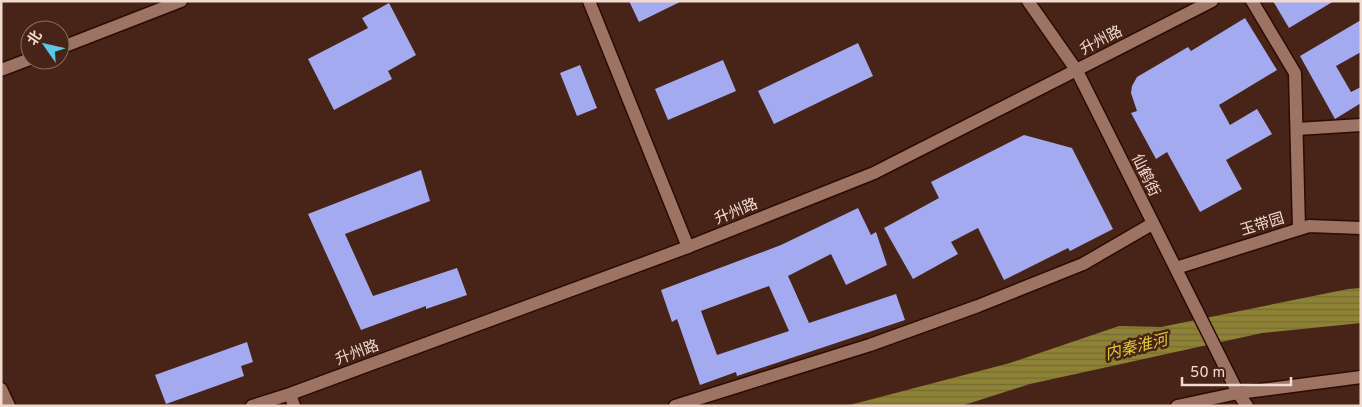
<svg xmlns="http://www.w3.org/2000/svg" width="1362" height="407" font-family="Overpass,'Noto Sans SC',sans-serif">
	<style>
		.water { fill: url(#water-rules) }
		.building { fill: #a4aaef; fill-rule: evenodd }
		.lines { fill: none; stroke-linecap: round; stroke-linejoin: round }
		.street-casing { stroke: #2c0b02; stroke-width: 15 }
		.secondary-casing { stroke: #2c0b02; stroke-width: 15 }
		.street { stroke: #9d7364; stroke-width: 12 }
		.secondary { stroke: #9d7364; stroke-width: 12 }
		.labels { text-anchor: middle; stroke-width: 5; stroke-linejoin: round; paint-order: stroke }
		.street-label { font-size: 15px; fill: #f2dad1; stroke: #472417 }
		.water-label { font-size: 16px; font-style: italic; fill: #e0ca3a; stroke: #472417 }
	</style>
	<defs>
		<pattern id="water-rules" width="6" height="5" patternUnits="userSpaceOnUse" patternTransform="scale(1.25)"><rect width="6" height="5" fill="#8e8234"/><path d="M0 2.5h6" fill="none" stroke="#766b38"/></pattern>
	</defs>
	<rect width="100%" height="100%" fill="#472417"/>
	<polygon class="water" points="1361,288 1361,323 1262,333 1030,384 961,406 846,406 1010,363 1119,326 1161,327 1348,289"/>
	<g class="building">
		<polygon points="629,1 682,1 639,22"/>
		<polygon points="1273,1 1334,1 1289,28"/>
		<polygon points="389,3 416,55 388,71 392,79 334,110 308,59 368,28 362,18"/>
		<polygon points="1245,18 1277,70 1219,105 1230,125 1257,109 1272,134 1226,160 1242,189 1200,212 1167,152 1156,159 1131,113 1137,111 1131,93 1132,86 1137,77 1188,47 1191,51"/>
		<polygon points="1361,20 1361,52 1336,66 1351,92 1361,87 1361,103 1335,119 1300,56"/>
		<polygon points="858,43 873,76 774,124 758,91"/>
		<polygon points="723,60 736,91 668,120 655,89"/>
		<polygon points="580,65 597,108 577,116 560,73"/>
		<polygon points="1024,135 1072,148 1113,229 1070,251 1068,248 1004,280 978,228 951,242 958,254 913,279 884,228 939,198 931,182"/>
		<polygon points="421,170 430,201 345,234 373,296 457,268 467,295 426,309 426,306 361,330 308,214"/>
		<path d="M858,208L871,235L876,232L887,265L846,285L831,254L788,276L809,323L896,294L905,320L737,376L736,372L700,385L677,319L672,322L661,290L781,245ZM769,286L789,331L717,355L701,311Z"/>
		<polygon points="247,342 253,362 241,366 244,376 166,404 155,375"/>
	</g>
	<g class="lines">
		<g class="street-casing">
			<g id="street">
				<polyline points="589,1 688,247"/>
				<polyline points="1252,1 1295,73 1299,229"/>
				<polyline points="60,48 181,1"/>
				<polyline points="1,70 30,59"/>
				<polyline points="1297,129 1361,125"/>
				<polyline points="1176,268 1309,226 1361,228"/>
				<polyline points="1,389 9,406"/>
				<polyline points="290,394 294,406"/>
				<polyline points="675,406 870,345 978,306 1083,264 1152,224"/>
				<polyline points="1177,406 1238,393 1361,377"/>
			</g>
		</g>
		<g class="secondary-casing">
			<g id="secondary">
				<polyline points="1028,1 1077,71 1238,393 1247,406"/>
				<polyline points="252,406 290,394 688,247 874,173 1212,1"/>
			</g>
		</g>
		<use href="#street" class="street"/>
		<use href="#secondary" class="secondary"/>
	</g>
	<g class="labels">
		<g class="street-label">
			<text transform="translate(1101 40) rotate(-27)" y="5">升州路</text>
			<text transform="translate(1146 175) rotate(64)" y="5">仙鹤街</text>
			<text transform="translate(736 211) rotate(-22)" y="5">升州路</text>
			<text transform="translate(1262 224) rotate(-17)" y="5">玉带园</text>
			<text transform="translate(357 352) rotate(-20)" y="5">升州路</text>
		</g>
		<g class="water-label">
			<text transform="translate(1136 346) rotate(-14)" y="6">内秦淮河</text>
		</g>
	</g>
	<rect width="1362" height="407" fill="none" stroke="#f2dad1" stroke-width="5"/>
	<g transform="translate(45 45) rotate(304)"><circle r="24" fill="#472417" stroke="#8b6d61"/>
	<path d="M0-4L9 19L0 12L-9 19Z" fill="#5cc7e7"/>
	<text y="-8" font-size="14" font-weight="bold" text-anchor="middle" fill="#f2dad1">北</text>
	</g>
	<path d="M1182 377v8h109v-8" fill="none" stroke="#f2dad1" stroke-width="2.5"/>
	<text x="1190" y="377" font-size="15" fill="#f2dad1" stroke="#472417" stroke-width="4" paint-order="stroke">50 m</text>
</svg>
